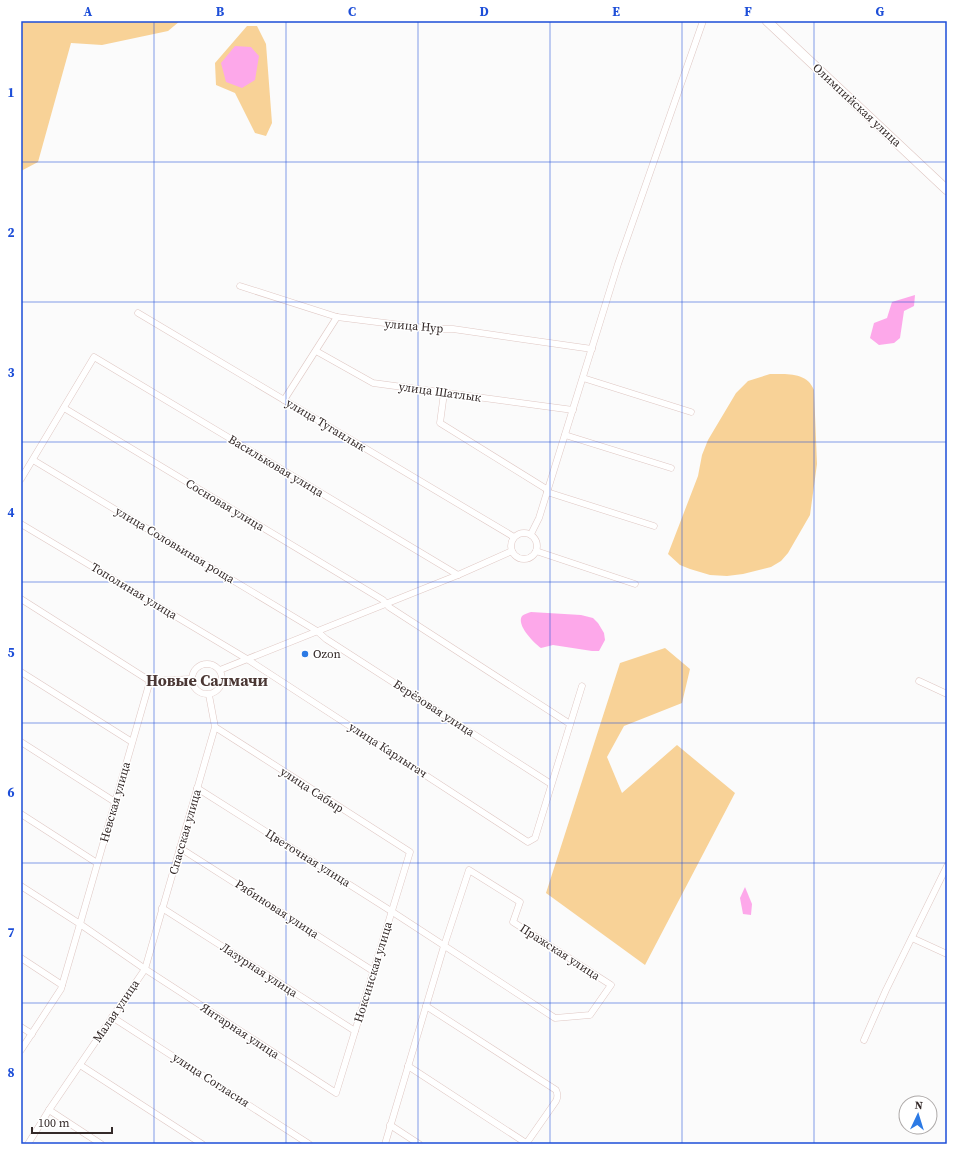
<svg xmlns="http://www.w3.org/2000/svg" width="968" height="1165" font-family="'Source Serif 4',serif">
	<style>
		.green { fill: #f8d297 }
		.water { fill: #fda8ea }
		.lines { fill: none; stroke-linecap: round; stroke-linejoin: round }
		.street-casing { stroke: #dfc7c3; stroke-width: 7 }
		.secondary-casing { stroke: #dfc7c3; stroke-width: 10 }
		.street { stroke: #fff; stroke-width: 6 }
		.secondary { stroke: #fff; stroke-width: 9 }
		.grid { fill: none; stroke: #1d4ed8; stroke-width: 1; stroke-opacity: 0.55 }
		.poi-dot { fill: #2c7ae5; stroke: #fff; stroke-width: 1.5 }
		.labels { text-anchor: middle; stroke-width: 3; stroke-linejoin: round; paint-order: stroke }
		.street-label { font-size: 12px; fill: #342a29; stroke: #fff }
		.poi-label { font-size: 12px; fill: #342a29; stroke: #fff; text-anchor: start }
		.district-label { font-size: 16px; font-weight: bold; fill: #4a3734; stroke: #fff }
		.neatline { fill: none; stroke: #1d4ed8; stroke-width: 1.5 }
		.grid-label { font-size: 13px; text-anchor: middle; font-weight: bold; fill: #1d4ed8 }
	</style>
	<rect width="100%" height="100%" fill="#fbfbfb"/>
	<g class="green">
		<polygon points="21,21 180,21 168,31 102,45 71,43 38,162 21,171"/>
		<polygon points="247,26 257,26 266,44 272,123 266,136 255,133 235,93 216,85 215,63"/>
		<path d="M770,374C787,374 807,372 814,390L817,464L810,515L788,553L781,561L771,567L743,574L727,576L710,575L690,569L680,565L668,554L698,476L702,455L708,440L736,393L748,381Z"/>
		<polygon points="665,648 690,669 682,703 624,726 607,757 622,793 677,745 735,793 645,965 546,893 620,663"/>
	</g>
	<g class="water">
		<polygon points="235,46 251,47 259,56 255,80 242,88 226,82 221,63"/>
		<polygon points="915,295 914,306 904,311 900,338 894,343 879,345 870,338 874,323 887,318 892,302"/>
		<path d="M531,612L581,615L593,618L598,623L604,633L605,640L599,651H592L553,645L541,648C534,643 516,625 522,616C524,614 528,613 531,612Z"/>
		<polygon points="745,887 752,904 751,915 743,914 740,898"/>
	</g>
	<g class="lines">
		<g class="street-casing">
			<g id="street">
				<polyline points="240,286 337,317 433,329 453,329 592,349"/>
				<polyline points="138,313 514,537"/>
				<polyline points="316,351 373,383 573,410"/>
				<polyline points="583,378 691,412"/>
				<polyline points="444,393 440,423 548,490"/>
				<polyline points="284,400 337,317"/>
				<polyline points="64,408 383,600 389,607 570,724"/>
				<polyline points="565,435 671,468"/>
				<polyline points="33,460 317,631 326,639 551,784"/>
				<polyline points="21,479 94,357 458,575"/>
				<polyline points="547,492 654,526"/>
				<polyline points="21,524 247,659 528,842 535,838 582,686"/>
				<circle cx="524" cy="546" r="13"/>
				<polyline points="531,534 539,518 618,264 703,21"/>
				<polyline points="536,551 635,584"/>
				<polyline points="21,599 150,681"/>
				<circle cx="207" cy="679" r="15"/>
				<polyline points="220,670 458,575 512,551"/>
				<polyline points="21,672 132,742"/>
				<polyline points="150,681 191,679"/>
				<polyline points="919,681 947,694"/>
				<polyline points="209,695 215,727 145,969 336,1093 410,852 215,727"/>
				<polyline points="21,742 115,802"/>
				<polyline points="197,788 391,911 555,1018 590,1015 611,985 513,922 520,902 469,870 444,946 385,1144"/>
				<polyline points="21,814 97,863"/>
				<polyline points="180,848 373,971"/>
				<polyline points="21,886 80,924 150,681"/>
				<polyline points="162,908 355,1031"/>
				<polyline points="912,938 947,954"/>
				<polyline points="21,958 62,985"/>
				<path d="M426,1006L556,1090C558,1094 558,1097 556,1101L526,1144"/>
				<polyline points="112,1017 309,1144"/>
				<polyline points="21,1027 32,1034"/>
				<polyline points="864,1040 886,990 947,866"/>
				<polyline points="21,1050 61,989 80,924 145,969 49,1110 28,1144"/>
				<polyline points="80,1065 202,1144"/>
				<polyline points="408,1066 526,1143"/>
				<polyline points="49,1110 101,1144"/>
				<polyline points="390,1125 419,1144"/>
			</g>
		</g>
		<g class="secondary-casing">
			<polyline id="secondary" points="767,21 947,190"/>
		</g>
		<use href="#street" class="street"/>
		<use href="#secondary" class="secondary"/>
	</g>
	<path class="grid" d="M154,21V1144M286,21V1144M418,21V1144M550,21V1144M682,21V1144M814,21V1144M21,162H947M21,302H947M21,442H947M21,582H947M21,723H947M21,863H947M21,1003H947"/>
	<circle class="poi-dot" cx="305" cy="654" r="4"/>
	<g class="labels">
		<g class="street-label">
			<text transform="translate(857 105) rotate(43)" y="4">Олимпийская улица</text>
			<text transform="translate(414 326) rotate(5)" y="4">улица Нур</text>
			<text transform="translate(440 392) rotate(8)" y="4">улица Шатлык</text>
			<text transform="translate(326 425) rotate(31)" y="4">улица Туганлык</text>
			<text transform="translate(276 466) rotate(31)" y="4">Васильковая улица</text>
			<text transform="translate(225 505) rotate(31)" y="4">Сосновая улица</text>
			<text transform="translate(175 545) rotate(31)" y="4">улица Соловьиная роща</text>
			<text transform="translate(134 591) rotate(31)" y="4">Тополиная улица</text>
			<text transform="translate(434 708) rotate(33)" y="4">Берёзовая улица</text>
			<text transform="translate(388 750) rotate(33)" y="4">улица Карлыгач</text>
			<text transform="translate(312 790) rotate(33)" y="4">улица Сабыр</text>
			<text transform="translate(115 802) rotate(-74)" y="4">Невская улица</text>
			<text transform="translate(185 832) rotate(-74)" y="4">Спасская улица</text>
			<text transform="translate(308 858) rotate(32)" y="4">Цветочная улица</text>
			<text transform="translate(277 909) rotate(33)" y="4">Рябиновая улица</text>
			<text transform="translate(560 952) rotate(33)" y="4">Пражская улица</text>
			<text transform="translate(259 970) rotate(33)" y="4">Лазурная улица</text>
			<text transform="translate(373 972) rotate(-73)" y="4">Ноксинская улица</text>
			<text transform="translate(116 1011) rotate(-56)" y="4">Малая улица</text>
			<text transform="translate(240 1031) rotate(33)" y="4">Янтарная улица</text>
			<text transform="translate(211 1080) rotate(33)" y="4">улица Согласия</text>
		</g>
		<g class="poi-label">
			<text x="313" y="658">Ozon</text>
		</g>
		<g class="district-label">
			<text x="207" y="686">Новые Салмачи</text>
		</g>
	</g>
	<rect width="968" height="1165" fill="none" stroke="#ffffff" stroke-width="44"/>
	<g transform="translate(918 1115) rotate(4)"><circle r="19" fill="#ffffff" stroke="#aeaaa9"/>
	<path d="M0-3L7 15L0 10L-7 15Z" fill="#2c7ae5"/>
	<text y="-6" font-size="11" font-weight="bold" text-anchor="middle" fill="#342a29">N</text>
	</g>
	<path d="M32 1127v6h80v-6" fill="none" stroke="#342a29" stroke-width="2"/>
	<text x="38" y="1127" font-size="12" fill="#342a29" stroke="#ffffff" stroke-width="3" paint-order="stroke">100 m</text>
	<rect x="22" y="22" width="924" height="1121" class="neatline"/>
	<g class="grid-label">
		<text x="88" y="16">A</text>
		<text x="220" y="16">B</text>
		<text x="352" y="16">C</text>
		<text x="484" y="16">D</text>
		<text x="616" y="16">E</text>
		<text x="748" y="16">F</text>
		<text x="880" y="16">G</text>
		<text x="11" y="97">1</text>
		<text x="11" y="237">2</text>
		<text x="11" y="377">3</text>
		<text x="11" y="517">4</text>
		<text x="11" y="657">5</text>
		<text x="11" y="797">6</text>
		<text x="11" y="937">7</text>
		<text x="11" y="1077">8</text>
	</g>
</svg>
